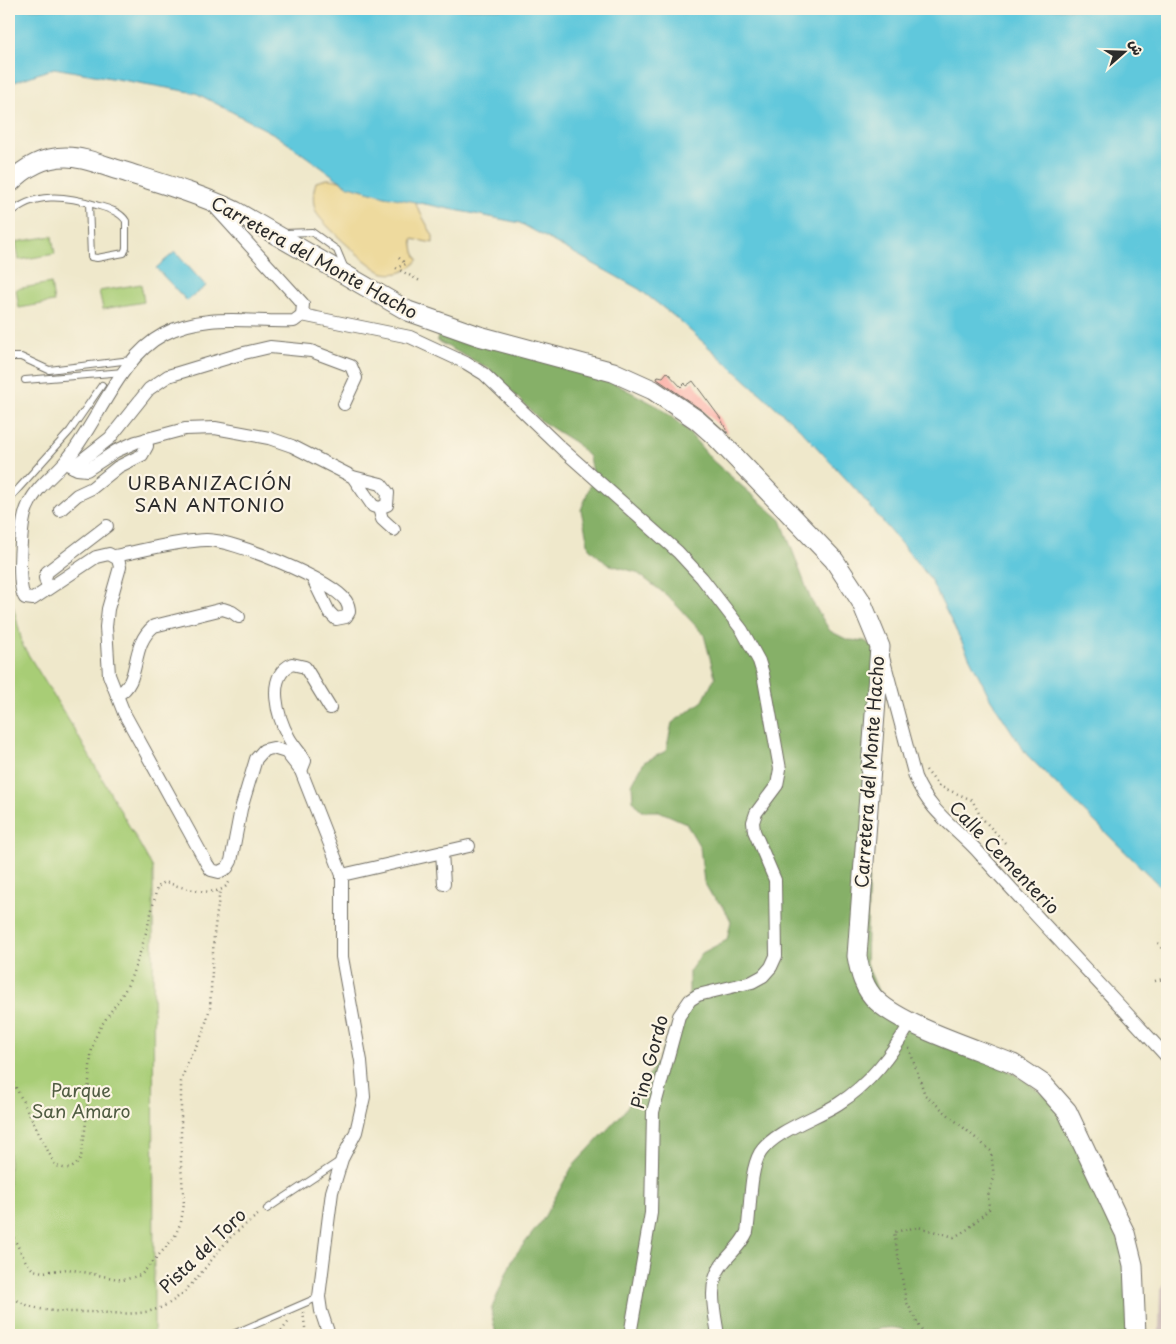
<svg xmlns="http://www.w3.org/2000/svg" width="1176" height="1344" font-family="'Playpen Sans','Playpen Sans Arabic',sans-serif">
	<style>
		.industrial { fill: #cfc0bb }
		.green { fill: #a8cd76; stroke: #6a7c50 }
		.forest { fill: #86b067; stroke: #586e49 }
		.sand { fill: #eeda9e; stroke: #8c8264 }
		.water { fill: #60c8dc; stroke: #467a84 }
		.building { fill: #fca9a2 }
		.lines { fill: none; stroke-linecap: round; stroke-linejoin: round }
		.lane-casing { stroke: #706d63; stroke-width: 8 }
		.street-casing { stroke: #706d63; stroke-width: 14 }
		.secondary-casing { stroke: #706d63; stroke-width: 21 }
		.path { stroke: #706d63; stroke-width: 2.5; stroke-dasharray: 1 4; stroke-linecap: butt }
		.lane { stroke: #fff; stroke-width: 6 }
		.street { stroke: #fff; stroke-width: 12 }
		.secondary { stroke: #fff; stroke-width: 19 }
		.labels { text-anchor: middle; stroke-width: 4.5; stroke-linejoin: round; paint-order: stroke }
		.street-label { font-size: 18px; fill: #2b2b2b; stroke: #fcf5e5 }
		.park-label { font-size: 18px; fill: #505c42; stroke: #fcf5e5 }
		.neighbourhood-label { font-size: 19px; letter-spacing: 1px; fill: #2b2b2b; stroke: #fcf5e5 }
	</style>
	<rect width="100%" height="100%" fill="#fcf5e5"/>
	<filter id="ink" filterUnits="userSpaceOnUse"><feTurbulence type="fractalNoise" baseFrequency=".02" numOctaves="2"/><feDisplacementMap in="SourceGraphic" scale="10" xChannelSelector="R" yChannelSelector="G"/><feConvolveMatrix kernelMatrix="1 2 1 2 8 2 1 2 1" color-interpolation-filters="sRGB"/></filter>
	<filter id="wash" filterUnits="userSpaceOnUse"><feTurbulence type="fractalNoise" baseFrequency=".0096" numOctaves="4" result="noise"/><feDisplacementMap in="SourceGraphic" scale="20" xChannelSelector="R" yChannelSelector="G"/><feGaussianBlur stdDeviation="1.12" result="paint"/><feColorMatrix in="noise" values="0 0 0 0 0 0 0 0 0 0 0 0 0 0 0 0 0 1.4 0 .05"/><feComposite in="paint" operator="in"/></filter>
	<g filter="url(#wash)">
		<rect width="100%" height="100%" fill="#efe8cb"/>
		<polygon class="industrial" points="1167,1277 1167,1335 1159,1335 1160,1292"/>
		<g class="green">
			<polygon points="52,236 55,254 19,260 16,242"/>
			<polygon points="51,283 54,302 19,308 16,289"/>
			<polygon points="141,284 144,302 103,309 99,291"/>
			<polygon points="9,589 23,646 74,729 153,868 154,1335 9,1335"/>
		</g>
		<path class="forest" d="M440,332L585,368L659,407L686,429L713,461L781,520L811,600L830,631L848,640L865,641L876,649L866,963L879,993L894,1007L1023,1079L1058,1106L1129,1262V1335H911C899,1323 876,1328 863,1335H496L491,1310L513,1258L542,1221L572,1167L623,1113L657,1062L689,994V972L702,953L727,940L731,921L723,906L712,896L704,882L700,847L686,823L659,811H641L633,800L632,784L644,762L666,751L672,723L703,701L715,677L704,635L669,597L636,572L607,564L589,548L581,510L593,478L589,457L576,443L541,421L488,368L439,342L437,340Z"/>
		<path class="sand" d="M327,179C339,179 348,185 360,189C378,194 396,198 414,201L433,236V243L412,239L414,252L418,260C410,270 398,276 384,273C372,269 322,224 316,212C312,201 313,192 316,182Z"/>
		<g class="water">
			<polygon points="9,9 1167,9 1167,893 1027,755 990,698 929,577 858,492 800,429 675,317 639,289 520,223 385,196 346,185 276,135 196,93 54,68 9,84"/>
			<polygon points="175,252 206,286 187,301 156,268"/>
		</g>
		<g id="blocks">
			<polygon class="building" points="667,372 681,387 685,383 686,386 693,381 721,419 728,434 703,411 657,379 658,376 663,377"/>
		</g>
	</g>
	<g filter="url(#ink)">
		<use href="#blocks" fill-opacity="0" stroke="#706d63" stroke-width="1"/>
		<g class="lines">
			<g class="lane-casing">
				<g id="lane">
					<path d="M9,215C33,191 67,196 96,205C106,208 120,211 126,221V248L124,253L97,258L91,257L89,203"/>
					<polyline points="284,233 312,232 337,250 345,269"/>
					<polyline points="9,357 21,357 49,370 131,360"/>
					<polyline points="25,380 124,372"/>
					<polyline points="9,499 70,431 102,385"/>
					<polyline points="267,1209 341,1160"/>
					<polyline points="231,1335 319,1297"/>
				</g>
			</g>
			<g class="street-casing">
				<g id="street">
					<polyline points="212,204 303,304 302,315"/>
					<path d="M302,315L294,321C251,323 205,312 164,334C118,358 98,424 65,462C51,478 35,488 27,508C21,522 16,586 25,598L33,599L96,557L109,554L118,559L120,567L108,609L106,627L109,675L124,713L207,864L211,870L219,872L227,868L231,861L241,809L256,759L264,750L273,748L286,752L301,771L342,875V957L361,1061L364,1097L356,1132L342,1159L332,1192L329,1215L319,1297L321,1311L329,1335"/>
					<polyline points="302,315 410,337 466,363 484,374 561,448 678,552 702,578 742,630 759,661 763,674 780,769 777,785 756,813 753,822 754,831 775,880 776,956 771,967 763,976 752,982 698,995 690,1000 679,1016 653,1112 651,1213 630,1335"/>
					<polyline points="65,463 77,469 87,470 116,451 136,442 185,429 215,428 269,438 292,446 353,477 381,484 388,493 387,505 379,508 373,506 353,477"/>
					<polyline points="73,467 110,438 149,389 168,376 244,353 270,347 311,351 351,366 356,378 344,404"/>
					<polyline points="379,508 382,519 394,530"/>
					<polyline points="60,510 77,495 92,488 118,467 142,455 147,446 146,439"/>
					<path d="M115,556C145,550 176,541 206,540C232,539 332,580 346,601C348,604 349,608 349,612L346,617L336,619L329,612L313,579"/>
					<polyline points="48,588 45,578 47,572 107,526"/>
					<path d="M883,657L915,777C930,813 956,827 981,855C1042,923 1105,989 1167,1057"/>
					<path d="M117,695C143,682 128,647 154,626L223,609L232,612L239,617"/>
					<path d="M301,771L305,761C301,753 294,747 289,738C278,718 265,677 292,664L305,667L330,708"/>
					<polyline points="442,852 444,884"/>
					<polyline points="342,875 469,846"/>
					<path d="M718,1335C715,1314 707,1285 721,1266C730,1253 741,1246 747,1232C751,1209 749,1172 760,1153C774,1131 816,1118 838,1104C870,1084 892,1054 911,1022"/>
				</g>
			</g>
			<g class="secondary-casing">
				<path id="secondary" d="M9,184C24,168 43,157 66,157C85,157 104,166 122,171C160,183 199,194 235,211L408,311L479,336L613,372L653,390L697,420L716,437L834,560L861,601L880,647L857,956C860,973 864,989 877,1001C903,1026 977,1049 1013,1064L1043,1084L1067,1111L1118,1219L1125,1233L1133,1265L1136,1335"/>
			</g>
			<g class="path">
				<polyline points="399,258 406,264 396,268 420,281"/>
				<polyline points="926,770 939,786 972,800 981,817 1005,843"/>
				<polyline points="1158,943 1167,956"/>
				<polyline points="1155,981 1167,978"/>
				<polyline points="9,1012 9,1020"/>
				<polyline points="909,1048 925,1095 991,1151 994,1178 988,1195 989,1209 968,1229 954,1237 918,1227 894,1232 906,1301 924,1335"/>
				<path d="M9,1074L55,1165C63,1169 72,1171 78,1162C82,1158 82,1149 83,1144C88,1114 88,1086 91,1056C94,1025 117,1009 129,982C142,952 150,919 157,887L165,882C181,887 222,902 230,880"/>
				<polyline points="9,1229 26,1262 33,1270 43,1272 68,1269 123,1280 141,1275 174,1238 181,1222 184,1204 181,1166 181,1082 187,1063 203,1033 210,1008 214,934 220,890"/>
				<path d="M9,1295C32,1312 57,1312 85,1312C108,1312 135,1317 157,1309C186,1300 209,1260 230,1238C239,1229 249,1222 259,1214"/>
				<polyline points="303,1312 306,1335"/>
				<polyline points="278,1335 290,1320"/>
			</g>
			<use href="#lane" class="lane"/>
			<use href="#street" class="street"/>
			<use href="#secondary" class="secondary"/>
		</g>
	</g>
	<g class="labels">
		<g class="street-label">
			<text transform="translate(314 258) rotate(29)" y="6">Carretera del Monte Hacho</text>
			<text transform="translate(870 772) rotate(-86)" y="6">Carretera del Monte Hacho</text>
			<text transform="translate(1004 858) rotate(46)" y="6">Calle Cementerio</text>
			<text transform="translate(650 1062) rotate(-75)" y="6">Pino Gordo</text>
			<text transform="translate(203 1251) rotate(-44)" y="6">Pista del Toro</text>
		</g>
		<g class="park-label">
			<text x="81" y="1097">Parque<tspan x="81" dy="21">San Amaro</tspan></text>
		</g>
		<g class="neighbourhood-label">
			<text x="210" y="490">URBANIZACIÓN<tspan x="210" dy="22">SAN ANTONIO</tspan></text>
		</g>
	</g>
	<rect width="1176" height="1344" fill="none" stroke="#fcf5e5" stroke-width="30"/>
	<g transform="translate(1124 52) rotate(70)" stroke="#fcf5e5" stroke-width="4" paint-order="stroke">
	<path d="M0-4L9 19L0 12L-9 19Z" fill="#2b2b2b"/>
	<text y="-8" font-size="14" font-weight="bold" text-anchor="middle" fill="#2b2b2b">ش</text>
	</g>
</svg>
